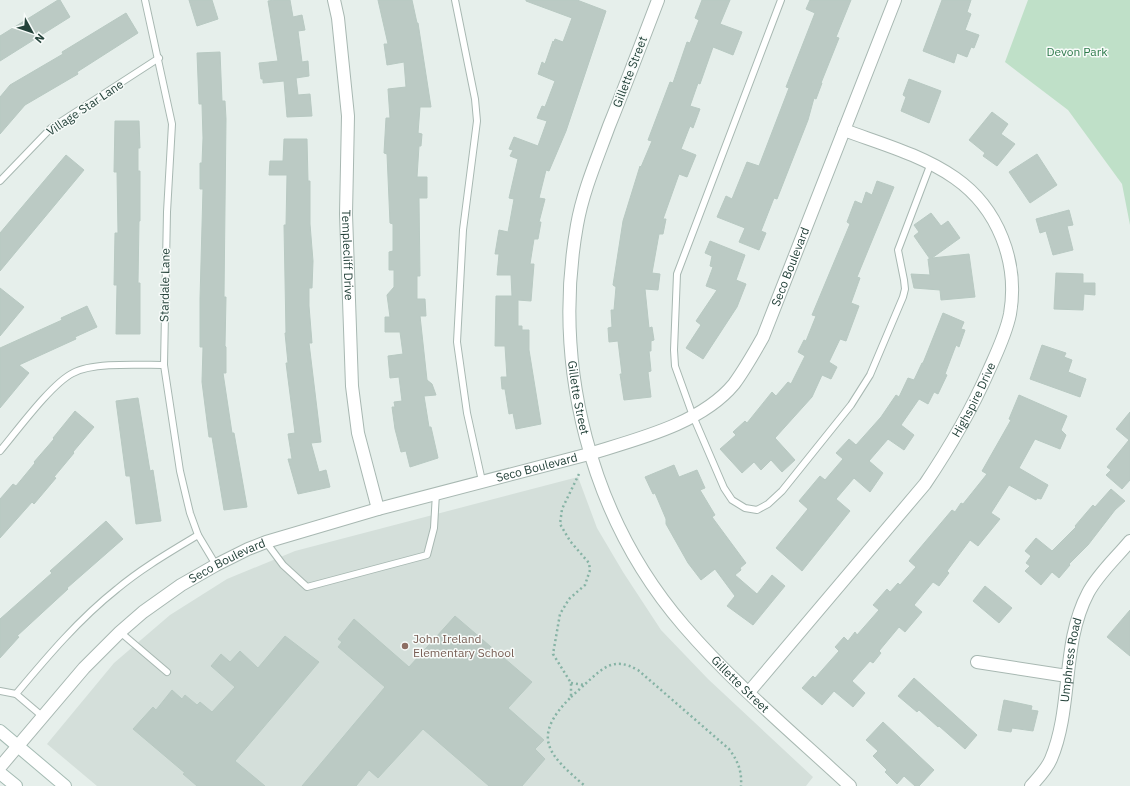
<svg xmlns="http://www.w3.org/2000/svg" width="1130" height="786" font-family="'IBM Plex Sans',sans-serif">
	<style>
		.built { fill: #d4dfda }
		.green { fill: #bfe0c8 }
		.building { fill: #bbcac4; stroke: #b8c9c2 }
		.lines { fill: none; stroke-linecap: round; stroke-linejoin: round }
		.service-casing { stroke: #a8b8b2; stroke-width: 8 }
		.minor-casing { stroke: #a8b8b2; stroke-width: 14 }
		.tertiary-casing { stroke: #a8b8b2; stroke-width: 14 }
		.secondary-casing { stroke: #a4bbb3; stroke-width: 14 }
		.path { stroke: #86b3a5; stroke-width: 2.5; stroke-dasharray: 2 3; stroke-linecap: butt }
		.service { stroke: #fff; stroke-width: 6 }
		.minor { stroke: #fff; stroke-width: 12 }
		.tertiary { stroke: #fff; stroke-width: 12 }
		.secondary { stroke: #fff; stroke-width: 12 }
		.education-dot { fill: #8d6e63; stroke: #f7fbf9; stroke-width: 1.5 }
		.labels { text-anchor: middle; stroke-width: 3; stroke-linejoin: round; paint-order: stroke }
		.park-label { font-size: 12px; fill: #2d7a4b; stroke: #f7fbf9 }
		.street-label { font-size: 12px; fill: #24423a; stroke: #f7fbf9 }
		.education-label { font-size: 12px; fill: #785e54; stroke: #f7fbf9; text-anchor: start }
	</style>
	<rect width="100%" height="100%" fill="#e6efeb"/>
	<polygon class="built" points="578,477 597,528 623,572 661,630 708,679 813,777 806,786 97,786 47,744 114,663 170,615 227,579 295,551"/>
	<polygon class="green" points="1028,0 1130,0 1130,225 1122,184 1068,110 1005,62"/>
	<g class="building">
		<polygon points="58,0 60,0 70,17 0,61 0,36"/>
		<polygon points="189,0 212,0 218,19 197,26"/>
		<polygon points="274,0 290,0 293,17 302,15 305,30 298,31 302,62 308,61 309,76 296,78 298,95 310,94 312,116 287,117 284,81 263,83 263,79 261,79 259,63 278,61 268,1"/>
		<polygon points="378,0 412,0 417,23 418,23 431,107 420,107 418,133 422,134 421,146 419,146 417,177 427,177 427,198 419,198 420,276 417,276 417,299 425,299 426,316 420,316 427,380 432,384 436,395 424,396 429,427 431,427 438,458 410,467 406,451 401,452 395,429 392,407 395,407 394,402 402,401 399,377 390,378 388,356 403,354 400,332 385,332 385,317 390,317 387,295 394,287 394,270 389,270 389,252 393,251 393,224 390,223 387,154 384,153 386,118 390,118 388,89 406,87 404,62 387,65 384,44 388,44"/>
		<polygon points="526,0 577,0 606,11 566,131 549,171 546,170 539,198 545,199 539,222 541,222 538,239 534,239 530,264 534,264 531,301 518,300 518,326 522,326 522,330 529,330 529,350 541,424 516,429 513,413 509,414 505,389 502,389 501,377 507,377 505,346 495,346 496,296 512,296 511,275 497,275 499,254 495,254 499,230 508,232 514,199 509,198 518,159 510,156 513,150 509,149 514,137 538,146 547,121 537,118 542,106 545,107 555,81 538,74 542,62 545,64 553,41 554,42 555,39 563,42 572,18 526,1"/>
		<polygon points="702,0 730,0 720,24 742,32 733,55 713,47 700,84 698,83 690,106 700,109 693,128 690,126 681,149 696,155 687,177 679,174 663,219 666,219 663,234 659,234 652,273 660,274 658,290 645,289 649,328 652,327 654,340 651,341 651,351 649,351 651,371 648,372 651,397 624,400 620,374 622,374 618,341 609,342 608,328 612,327 611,310 614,310 616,287 613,285 623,221 640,166 641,167 652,141 648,140 670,82 673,83 687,42 690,43 699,20 695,18"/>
		<polygon points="810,0 851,0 836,37 839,38 821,83 822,83 816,99 814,98 808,120 786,176 777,199 774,198 761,231 766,233 759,250 739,242 745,228 717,217 726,196 732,199 747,162 759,166 789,88 786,87 815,13 806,9"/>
		<polygon points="942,0 971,0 967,12 971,14 965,30 979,35 974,48 971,47 967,57 957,53 954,63 923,51"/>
		<polygon points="126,13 138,33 77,72 78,74 25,105 0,134 0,97 10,85 63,54 62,52"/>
		<polygon points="220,52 222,101 225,101 226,119 224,297 226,297 225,346 226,347 226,373 223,373 232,433 234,433 247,507 224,510 212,437 209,437 202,382 203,347 200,347 200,299 203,189 200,189 200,163 202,163 203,138 202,104 199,104 197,53"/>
		<polygon points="909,79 941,91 929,123 901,111 906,97 903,95"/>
		<polygon points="992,112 1008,124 1001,134 1015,144 997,166 983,156 985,153 969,140"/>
		<polygon points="115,121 139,121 140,148 138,148 138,171 140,171 140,221 139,221 138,283 140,283 140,334 116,334 117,285 114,285 115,233 118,233 117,172 114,172"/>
		<polygon points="284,139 307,139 308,181 310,181 310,224 313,261 312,288 309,288 309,306 312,343 309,343 321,442 311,443 319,472 326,470 330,487 298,494 288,459 292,459 288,434 295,433 286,363 288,363 285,333 286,333 284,225 286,225 287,175 269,175 270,161 283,161"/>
		<polygon points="1037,154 1057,185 1030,203 1009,172"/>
		<polygon points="66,155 84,170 0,271 0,233"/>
		<polygon points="877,181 894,187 857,277 860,278 851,303 859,306 846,341 840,339 829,362 837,367 831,379 822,375 812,397 775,438 795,460 782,472 771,460 761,470 754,462 742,473 720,449 736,435 733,432 745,421 747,423 772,392 776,396 788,382 791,384 805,356 798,352 804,340 806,341 816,316 812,315 850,224 847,222 855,201 862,204 866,192 872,195"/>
		<polygon points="1069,210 1073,225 1067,226 1073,250 1053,255 1046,231 1040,233 1036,219"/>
		<polygon points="931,213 941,226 948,221 960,238 932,258 969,254 975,297 941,300 940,290 914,288 911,274 930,275 928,259 930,259 914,236 919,232 914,225"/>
		<polygon points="710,241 745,255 736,280 746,284 737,307 703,359 686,348 701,325 696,321 717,290 706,286 713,267 710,266 712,256 705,253"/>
		<polygon points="1056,273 1083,274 1083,283 1095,283 1095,295 1084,294 1083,310 1054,309"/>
		<polygon points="0,288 24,307 0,336"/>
		<polygon points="87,306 97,327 75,337 76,339 19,365 29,373 0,408 0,348 62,320 61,318"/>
		<polygon points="943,313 964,322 961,329 965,330 959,347 956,345 945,374 947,375 938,394 934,392 928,404 919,399 901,425 914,435 904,450 888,439 869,461 883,473 870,492 854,478 836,499 850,511 802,571 776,548 808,509 799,501 820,476 825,480 843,459 836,453 849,439 856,445 881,417 896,395 899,397 908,378 914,380 922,363 923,363"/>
		<polygon points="1042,345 1066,353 1064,357 1072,360 1068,372 1086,379 1080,397 1030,379"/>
		<polygon points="1019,395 1067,416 1061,430 1066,435 1060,449 1035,439 1019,468 1048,485 1041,499 1037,498 1036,500 1009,485 991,513 1000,519 978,546 970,540 947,571 949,573 939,586 933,582 914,605 922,612 905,632 899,627 879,651 881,653 873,663 870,661 852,681 865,693 853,707 834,691 822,705 802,688 813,676 815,678 839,651 835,647 844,637 848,641 855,632 857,635 879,610 873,605 887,589 890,592 898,583 900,585 916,567 909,561 952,510 955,512 961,503 963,504 987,474 982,471 1011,420 1009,419"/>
		<polygon points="138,398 150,471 153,470 161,521 136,524 130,476 126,476 116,401"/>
		<polygon points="75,411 94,427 73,452 74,453 54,477 56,478 34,504 32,502 0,538 0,499 13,484 16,486 35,463 34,462 54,439 53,438"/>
		<polygon points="1130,412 1130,480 1122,489 1106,475 1111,470 1107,467 1129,440 1116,429"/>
		<polygon points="674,465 679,477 697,470 705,488 700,490 715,515 712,517 746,563 740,568 741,570 735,575 757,594 772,575 785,586 753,625 727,606 735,596 715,569 701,580 688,563 666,524 666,519 655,493 653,494 645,477"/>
		<polygon points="1111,489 1125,501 1115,510 1088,545 1069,564 1070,565 1059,578 1052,572 1041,585 1025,571 1030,566 1026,563 1031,556 1025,551 1036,538 1052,551 1076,527 1075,526 1093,505 1095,507"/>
		<polygon points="106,521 123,539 67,588 68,589 17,636 19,637 0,658 0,619 52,573 50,571"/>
		<polygon points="985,586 1012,608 999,623 973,601"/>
		<polygon points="1130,610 1130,656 1107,637"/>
		<polygon points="455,616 532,682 508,708 544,740 535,749 545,759 522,786 489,786 423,729 378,778 369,770 356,786 302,786 385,687 338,647 342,642 338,639 354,619 409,667"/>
		<polygon points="285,636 319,662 235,761 265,786 197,786 183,774 185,773 133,729 153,707 156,710 172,690 182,699 185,695 197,705 200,702 212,712 235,687 211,666 221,654 230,662 240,651 258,668"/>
		<polygon points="914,678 977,735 965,749 939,726 938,727 919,710 917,712 898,696"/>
		<polygon points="1004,700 1032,706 1031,710 1038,711 1033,731 1012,728 1011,732 998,730"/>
		<polygon points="883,722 934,770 919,786 915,786 904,776 897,784 885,772 887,770 873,756 878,751 866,740"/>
	</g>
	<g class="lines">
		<g class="service-casing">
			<g id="service">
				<polyline points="145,0 172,124 167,212 164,365 180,471 190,513 198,535 216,565"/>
				<polyline points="455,0 475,99 477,121 463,230 457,342 467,413 482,481"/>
				<polyline points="781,0 677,274 674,350 675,366 693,416 724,488 732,500 745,508 757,510 768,504 782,491 851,405 870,375 903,297 905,289 904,280 898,250 931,163"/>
				<polyline points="0,181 51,128 159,58"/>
				<path d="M0,451C17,431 51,384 73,373C93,362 140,365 164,365"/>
				<polyline points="266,542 283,565 307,587 427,555 434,528 436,493"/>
				<polyline points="120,632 167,672"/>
				<polyline points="0,691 16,694"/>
				<path d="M42,716L16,694C47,657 79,619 117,589C142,568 170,552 198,535"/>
			</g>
		</g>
		<g class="minor-casing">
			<g id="minor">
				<path id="s1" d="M334,0L338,18L348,116L346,214L352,386L358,433L378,509"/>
				<path id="s2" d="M589,454C637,439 701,424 734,384C745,369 754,353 763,337L895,0"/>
				<polyline points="977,662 1067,676"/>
				<path id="s3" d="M749,692L925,484C950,447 971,411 989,370C997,352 1006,334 1010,314C1019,262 998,208 955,178C922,155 882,144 844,130"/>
			</g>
		</g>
		<g class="tertiary-casing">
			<g id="tertiary">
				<path id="s4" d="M658,0C642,42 626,84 609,126C597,159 583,191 577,225C552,366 590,517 684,626C734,684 794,734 850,786"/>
				<path id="s5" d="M0,767L84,668L120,632L143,612L181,585L216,565L248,549L266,542L378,509L589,454"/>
				<path id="s6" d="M1031,786C1038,778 1047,769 1051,759C1073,707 1061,644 1088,593C1098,574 1116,558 1130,541"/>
			</g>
		</g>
		<g class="secondary-casing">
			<g id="secondary">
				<polyline points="0,731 65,786"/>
				<polyline points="0,773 16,786"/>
			</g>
		</g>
		<g class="path">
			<path d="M579,474L562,509L560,524L570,541L589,563L590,570L585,585L569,599L560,614L553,654L571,683V697C530,738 549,755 585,786"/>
			<path d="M571,683L584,685C603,668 613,656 638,670L729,749C738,761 742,771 741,786"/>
			<polyline points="571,697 584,685"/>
		</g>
		<use href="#service" class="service"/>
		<use href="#minor" class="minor"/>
		<use href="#tertiary" class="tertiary"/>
		<use href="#secondary" class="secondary"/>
	</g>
	<circle class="education-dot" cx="405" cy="646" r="4"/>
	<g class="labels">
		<g class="park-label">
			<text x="1077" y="56">Devon Park</text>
		</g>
		<g class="street-label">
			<text transform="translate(630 72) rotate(-69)" y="4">Gillette Street</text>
			<text transform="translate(85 108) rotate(-34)" y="4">Village Star Lane</text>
			<text dy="4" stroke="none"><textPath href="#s1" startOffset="256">Templecliff Drive</textPath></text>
			<text dy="4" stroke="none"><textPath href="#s2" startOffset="294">Seco Boulevard</textPath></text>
			<text transform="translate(165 285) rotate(-89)" y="4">Stardale Lane</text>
			<text dy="4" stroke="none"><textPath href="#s4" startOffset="413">Gillette Street</textPath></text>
			<text dy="4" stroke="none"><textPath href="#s3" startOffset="370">Highspire Drive</textPath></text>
			<text dy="4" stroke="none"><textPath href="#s5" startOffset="634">Seco Boulevard</textPath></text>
			<text dy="4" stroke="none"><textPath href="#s5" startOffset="310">Seco Boulevard</textPath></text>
			<text dy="4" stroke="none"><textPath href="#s6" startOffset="135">Umphress Road</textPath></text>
			<text dy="4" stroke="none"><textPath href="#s4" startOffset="749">Gillette Street</textPath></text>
		</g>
		<g class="education-label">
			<text x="413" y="643">John Ireland<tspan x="413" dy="14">Elementary School</tspan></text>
		</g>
	</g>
	<g transform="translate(32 32) rotate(130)" stroke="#f7fbf9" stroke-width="3" paint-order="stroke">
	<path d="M0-3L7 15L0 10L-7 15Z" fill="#24423a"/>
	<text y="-6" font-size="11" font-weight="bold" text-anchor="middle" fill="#24423a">N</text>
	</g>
</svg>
